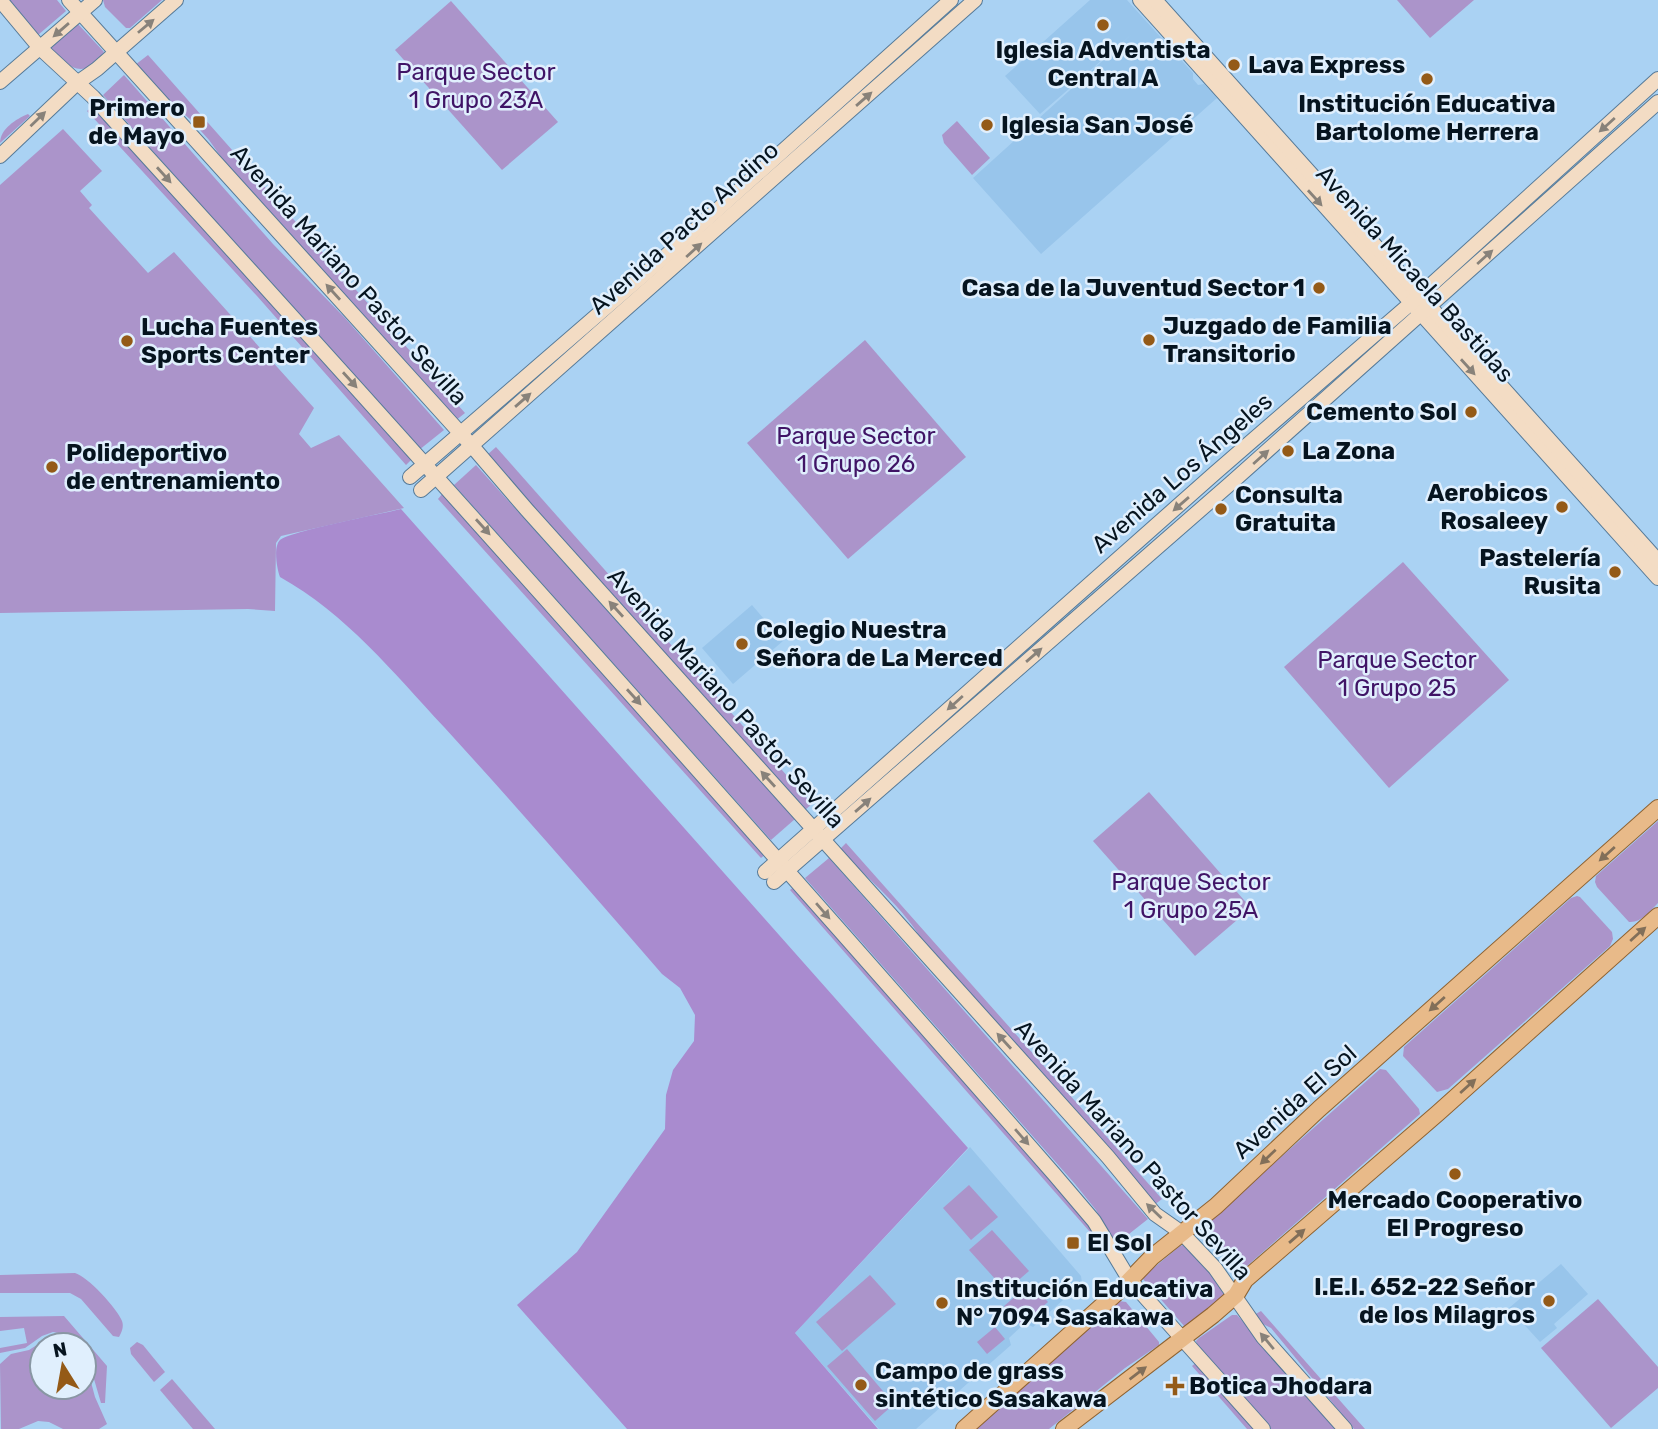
<svg xmlns="http://www.w3.org/2000/svg" width="1658" height="1429" font-family="Rubik,sans-serif">
	<style>
		.built { fill: #98c5eb }
		.green { fill: #ab94ca }
		.forest { fill: #a98bcf }
		.lines { fill: none; stroke-linecap: round; stroke-linejoin: round }
		.secondary-casing { stroke: #567a98; stroke-width: 16 }
		.primary-casing { stroke: #8e6231; stroke-width: 18 }
		.secondary { stroke: #f3dcc4; stroke-width: 14 }
		.primary { stroke: #e8ba89; stroke-width: 16 }
		.oneway { fill: #88827a }
		.oneway2 { fill: #826f59 }
		.poi-dot { fill: #945a17; stroke: #e0effd; stroke-width: 2.5 }
		.labels { text-anchor: middle; stroke-width: 5; stroke-linejoin: round; paint-order: stroke }
		.poi-label { font-size: 24px; font-weight: bold; fill: #06141f; stroke: #e0effd; text-anchor: start }
		.park-label { font-size: 24px; fill: #401466; stroke: #e0effd }
		.street-label { font-size: 24px; fill: #06141f; stroke: #e0effd }
	</style>
	<rect width="100%" height="100%" fill="#aad2f3"/>
	<g class="built">
		<polygon points="1090,0 1127,0 1193,73 1193,79 1198,85 1204,84 1217,98 1041,254 973,178 1132,34 1040,114 1005,76"/>
		<polygon points="752,605 783,641 733,684 702,648"/>
		<polygon points="970,1147 1081,1276 1082,1283 1033,1327 1025,1323 1009,1338 1011,1345 916,1429 879,1429 795,1333"/>
		<polygon points="1561,1264 1588,1294 1554,1324 1557,1328 1540,1342 1509,1308"/>
	</g>
	<g class="green">
		<polygon points="5,0 57,0 66,11 38,35"/>
		<polygon points="103,0 162,0 130,28 126,28 105,7"/>
		<polygon points="1397,0 1474,0 1430,38"/>
		<polygon points="451,1 558,122 502,170 395,50"/>
		<path d="M77,23L104,52C82,83 68,66 49,46Z"/>
		<polygon points="148,55 465,413 455,421 236,178 209,140 191,120 161,94 135,65"/>
		<polygon points="124,75 273,244 345,318 444,430 419,450 103,95"/>
		<polygon points="93,106 412,459 406,465 257,296 87,111"/>
		<path d="M28,114L30,116L0,143C0,129 16,119 28,114Z"/>
		<polygon points="957,121 990,158 972,175 944,143 942,135"/>
		<polygon points="63,129 102,171 80,191 92,205 89,208 148,273 174,252 314,408 299,434 311,448 339,435 404,508 281,536 276,543 275,611 248,609 0,613 0,185"/>
		<polygon points="865,340 966,457 848,559 747,443"/>
		<polygon points="496,447 812,804 805,810 487,455"/>
		<polygon points="476,465 795,819 771,840 454,485"/>
		<polygon points="443,493 767,853 761,858 438,499"/>
		<polygon points="1403,562 1509,680 1389,788 1284,667"/>
		<polygon points="1149,792 1251,908 1195,956 1093,841"/>
		<path d="M1658,821V903C1650,911 1641,923 1629,922L1597,887L1595,882L1596,876Z"/>
		<path d="M846,843L1162,1199L1154,1205L925,945C904,907 869,881 840,849Z"/>
		<polygon points="829,858 1148,1219 1115,1245 1096,1210 1075,1184 805,878"/>
		<polygon points="795,886 1093,1227 1104,1248 790,890"/>
		<polygon points="1577,896 1580,897 1612,932 1613,939 1610,946 1448,1089 1437,1092 1403,1056 1404,1047 1571,898"/>
		<polygon points="1380,1069 1386,1070 1419,1109 1420,1114 1247,1266 1238,1264 1209,1231 1207,1226 1210,1220"/>
		<polygon points="969,1185 998,1217 971,1240 943,1208"/>
		<polygon points="992,1230 1029,1271 1006,1291 969,1250"/>
		<polygon points="1186,1244 1227,1294 1185,1327 1143,1279 1145,1275 1180,1246"/>
		<path d="M75,1273C87,1276 117,1308 122,1321C124,1326 122,1332 119,1337L113,1336L81,1299L70,1293H0V1275Z"/>
		<polygon points="870,1275 896,1304 842,1351 816,1322"/>
		<polygon points="1031,1283 1048,1302 1021,1325 1004,1306"/>
		<polygon points="1598,1299 1658,1367 1658,1388 1611,1428 1541,1348"/>
		<polygon points="1119,1301 1126,1302 1159,1342 1159,1345 1125,1368 1049,1429 973,1429"/>
		<polygon points="1261,1311 1365,1429 1354,1429 1271,1328 1261,1323 1254,1315"/>
		<polygon points="1232,1315 1237,1315 1339,1429 1271,1429 1197,1345 1196,1341 1199,1338"/>
		<polygon points="64,1316 107,1366 105,1403 101,1403 84,1345 81,1345 69,1335 53,1332 42,1336 25,1348 0,1353 0,1348 27,1343 24,1328 0,1331 0,1317"/>
		<polygon points="995,1327 1005,1339 987,1354 977,1342"/>
		<polygon points="51,1336 67,1338 76,1345 42,1345 42,1387 84,1387 84,1356 95,1397 107,1424 99,1429 63,1429 49,1422 38,1421 19,1429 1,1429 0,1364 11,1354 29,1350"/>
		<polygon points="137,1342 143,1345 165,1372 154,1382 131,1354 130,1348"/>
		<polygon points="847,1349 894,1404 875,1421 827,1366"/>
		<polygon points="1197,1362 1256,1429 1247,1429 1192,1366"/>
		<polygon points="172,1379 215,1429 193,1429 160,1390"/>
	</g>
	<path class="forest" d="M401,509L968,1148L795,1333L878,1429H627L517,1305L577,1252L665,1129L666,1095L673,1070L694,1041L695,1015L680,988L662,974C590,891 518,808 444,727C393,672 346,614 280,577C277,569 273,547 280,540C291,531 381,514 401,509Z"/>
	<g class="lines">
		<g class="secondary-casing">
			<g id="secondary">
				<path d="M0,0L40,48L93,97C417,453 737,812 1054,1174L1094,1221L1129,1279L1263,1429"/>
				<polyline points="69,0 472,446 527,510 1108,1157 1155,1214 1182,1233 1215,1268 1263,1337 1345,1429"/>
				<polyline points="1140,0 1658,578"/>
				<polyline points="1155,0 1658,561"/>
				<polyline points="0,82 95,0"/>
				<polyline points="0,156 77,83 97,69 176,0"/>
				<polyline points="410,477 676,247 951,0"/>
				<polyline points="421,490 975,0"/>
				<polyline points="765,872 1215,473 1410,304 1658,79"/>
				<polyline points="774,882 1231,483 1658,102"/>
			</g>
		</g>
		<g class="primary-casing">
			<g id="primary">
				<polyline points="964,1429 1122,1288 1152,1257 1216,1206 1319,1109 1658,808"/>
				<polyline points="1064,1429 1213,1315 1236,1295 1245,1280 1438,1113 1658,916"/>
			</g>
		</g>
		<use href="#secondary" class="secondary"/>
		<use href="#primary" class="primary"/>
	</g>
	<defs><path id="oneway-solid" d="M-6-.8H1V-3.2L6.5 0L1 3.2V.8H-6Z" transform="scale(1.75)"/></defs>
	<g class="oneway">
		<use href="#oneway-solid" transform="translate(146 26) rotate(-40)"/>
		<use href="#oneway-solid" transform="translate(61 30) rotate(139)"/>
		<use href="#oneway-solid" transform="translate(864 99) rotate(-41)"/>
		<use href="#oneway-solid" transform="translate(38 119) rotate(-44)"/>
		<use href="#oneway-solid" transform="translate(1607 125) rotate(138)"/>
		<use href="#oneway-solid" transform="translate(164 175) rotate(48)"/>
		<use href="#oneway-solid" transform="translate(1315 198) rotate(48)"/>
		<use href="#oneway-solid" transform="translate(694 250) rotate(-42)"/>
		<use href="#oneway-solid" transform="translate(1485 257) rotate(-42)"/>
		<use href="#oneway-solid" transform="translate(333 292) rotate(-132)"/>
		<use href="#oneway-solid" transform="translate(1468 367) rotate(48)"/>
		<use href="#oneway-solid" transform="translate(350 380) rotate(48)"/>
		<use href="#oneway-solid" transform="translate(523 400) rotate(-41)"/>
		<use href="#oneway-solid" transform="translate(1261 457) rotate(-42)"/>
		<use href="#oneway-solid" transform="translate(1181 504) rotate(139)"/>
		<use href="#oneway-solid" transform="translate(483 527) rotate(48)"/>
		<use href="#oneway-solid" transform="translate(616 609) rotate(-132)"/>
		<use href="#oneway-solid" transform="translate(1034 655) rotate(-41)"/>
		<use href="#oneway-solid" transform="translate(634 697) rotate(48)"/>
		<use href="#oneway-solid" transform="translate(955 703) rotate(138)"/>
		<use href="#oneway-solid" transform="translate(768 779) rotate(-132)"/>
		<use href="#oneway-solid" transform="translate(863 805) rotate(-41)"/>
		<use href="#oneway-solid" transform="translate(823 911) rotate(49)"/>
		<use href="#oneway-solid" transform="translate(1004 1041) rotate(-132)"/>
		<use href="#oneway-solid" transform="translate(1022 1137) rotate(49)"/>
		<use href="#oneway-solid" transform="translate(1154 1211) rotate(-136)"/>
		<use href="#oneway-solid" transform="translate(1267 1341) rotate(-130)"/>
	</g>
	<g class="oneway2">
		<use href="#oneway-solid" transform="translate(1607 854) rotate(138)"/>
		<use href="#oneway-solid" transform="translate(1638 934) rotate(-42)"/>
		<use href="#oneway-solid" transform="translate(1437 1004) rotate(138)"/>
		<use href="#oneway-solid" transform="translate(1468 1086) rotate(-42)"/>
		<use href="#oneway-solid" transform="translate(1268 1157) rotate(137)"/>
		<use href="#oneway-solid" transform="translate(1297 1236) rotate(-41)"/>
		<use href="#oneway-solid" transform="translate(1138 1373) rotate(-37)"/>
	</g>
	<g class="poi-dot">
		<circle cx="1103" cy="25" r="7"/>
		<circle cx="1234" cy="65" r="7"/>
		<circle cx="1427" cy="79" r="7"/>
		<rect x="192" y="115" width="14" height="14" rx="3.5"/>
		<circle cx="987" cy="125" r="7"/>
		<circle cx="1319" cy="288" r="7"/>
		<circle cx="1149" cy="340" r="7"/>
		<circle cx="127" cy="341" r="7"/>
		<circle cx="1471" cy="412" r="7"/>
		<circle cx="1288" cy="451" r="7"/>
		<circle cx="52" cy="467" r="7"/>
		<circle cx="1562" cy="507" r="7"/>
		<circle cx="1221" cy="509" r="7"/>
		<circle cx="1615" cy="572" r="7"/>
		<circle cx="742" cy="644" r="7"/>
		<circle cx="1455" cy="1174" r="7"/>
		<rect x="1066" y="1236" width="14" height="14" rx="3.5"/>
		<circle cx="1549" cy="1301" r="7"/>
		<circle cx="942" cy="1303" r="7"/>
		<circle cx="861" cy="1385" r="7"/>
		<path d="M1171.5 1375.5h7v7h7v7h-7v7h-7v-7h-7v-7h7z"/>
	</g>
	<g class="labels">
		<g class="poi-label">
			<text x="1103" y="58" text-anchor="middle">Iglesia Adventista<tspan x="1103" dy="28">Central A</tspan></text>
			<text x="1248" y="73">Lava Express</text>
			<text x="1427" y="112" text-anchor="middle">Institución Educativa<tspan x="1427" dy="28">Bartolome Herrera</tspan></text>
			<text x="185" y="116" text-anchor="end">Primero<tspan x="185" dy="28">de Mayo</tspan></text>
			<text x="1001" y="133">Iglesia San José</text>
			<text x="1305" y="296" text-anchor="end">Casa de la Juventud Sector 1</text>
			<text x="1163" y="334">Juzgado de Familia<tspan x="1163" dy="28">Transitorio</tspan></text>
			<text x="141" y="335">Lucha Fuentes<tspan x="141" dy="28">Sports Center</tspan></text>
			<text x="1457" y="420" text-anchor="end">Cemento Sol</text>
			<text x="1302" y="459">La Zona</text>
			<text x="66" y="461">Polideportivo<tspan x="66" dy="28">de entrenamiento</tspan></text>
			<text x="1548" y="501" text-anchor="end">Aerobicos<tspan x="1548" dy="28">Rosaleey</tspan></text>
			<text x="1235" y="503">Consulta<tspan x="1235" dy="28">Gratuita</tspan></text>
			<text x="1601" y="566" text-anchor="end">Pastelería<tspan x="1601" dy="28">Rusita</tspan></text>
			<text x="756" y="638">Colegio Nuestra<tspan x="756" dy="28">Señora de La Merced</tspan></text>
			<text x="1455" y="1208" text-anchor="middle">Mercado Cooperativo<tspan x="1455" dy="28">El Progreso</tspan></text>
			<text x="1087" y="1251">El Sol</text>
			<text x="1535" y="1295" text-anchor="end">I.E.I. 652-22 Señor<tspan x="1535" dy="28">de los Milagros</tspan></text>
			<text x="956" y="1297">Institución Educativa<tspan x="956" dy="28">N° 7094 Sasakawa</tspan></text>
			<text x="875" y="1379">Campo de grass<tspan x="875" dy="28">sintético Sasakawa</tspan></text>
			<text x="1189" y="1394">Botica Jhodara</text>
		</g>
		<g class="park-label">
			<text x="476" y="80">Parque Sector<tspan x="476" dy="28">1 Grupo 23A</tspan></text>
			<text x="856" y="444">Parque Sector<tspan x="856" dy="28">1 Grupo 26</tspan></text>
			<text x="1397" y="668">Parque Sector<tspan x="1397" dy="28">1 Grupo 25</tspan></text>
			<text x="1191" y="890">Parque Sector<tspan x="1191" dy="28">1 Grupo 25A</tspan></text>
		</g>
		<g class="street-label">
			<text transform="translate(684 228) rotate(-42)" y="8">Avenida Pacto Andino</text>
			<text transform="translate(1415 274) rotate(48)" y="8">Avenida Micaela Bastidas</text>
			<text transform="translate(349 275) rotate(48)" y="8">Avenida Mariano Pastor Sevilla</text>
			<text transform="translate(1182 473) rotate(-41)" y="8">Avenida Los Ángeles</text>
			<text transform="translate(726 698) rotate(48)" y="8">Avenida Mariano Pastor Sevilla</text>
			<text transform="translate(1295 1102) rotate(-42)" y="8">Avenida El Sol</text>
			<text transform="translate(1133 1150) rotate(48)" y="8">Avenida Mariano Pastor Sevilla</text>
		</g>
	</g>
	<g transform="translate(63 1366) rotate(349)"><circle r="33" fill="#e0effd" stroke="#8997a4" stroke-width="2"/>
	<path d="M0-5L12 26L0 18L-12 26Z" fill="#945a17"/>
	<text y="-10" font-size="19" font-weight="bold" text-anchor="middle" fill="#06141f">N</text>
	</g>
</svg>
